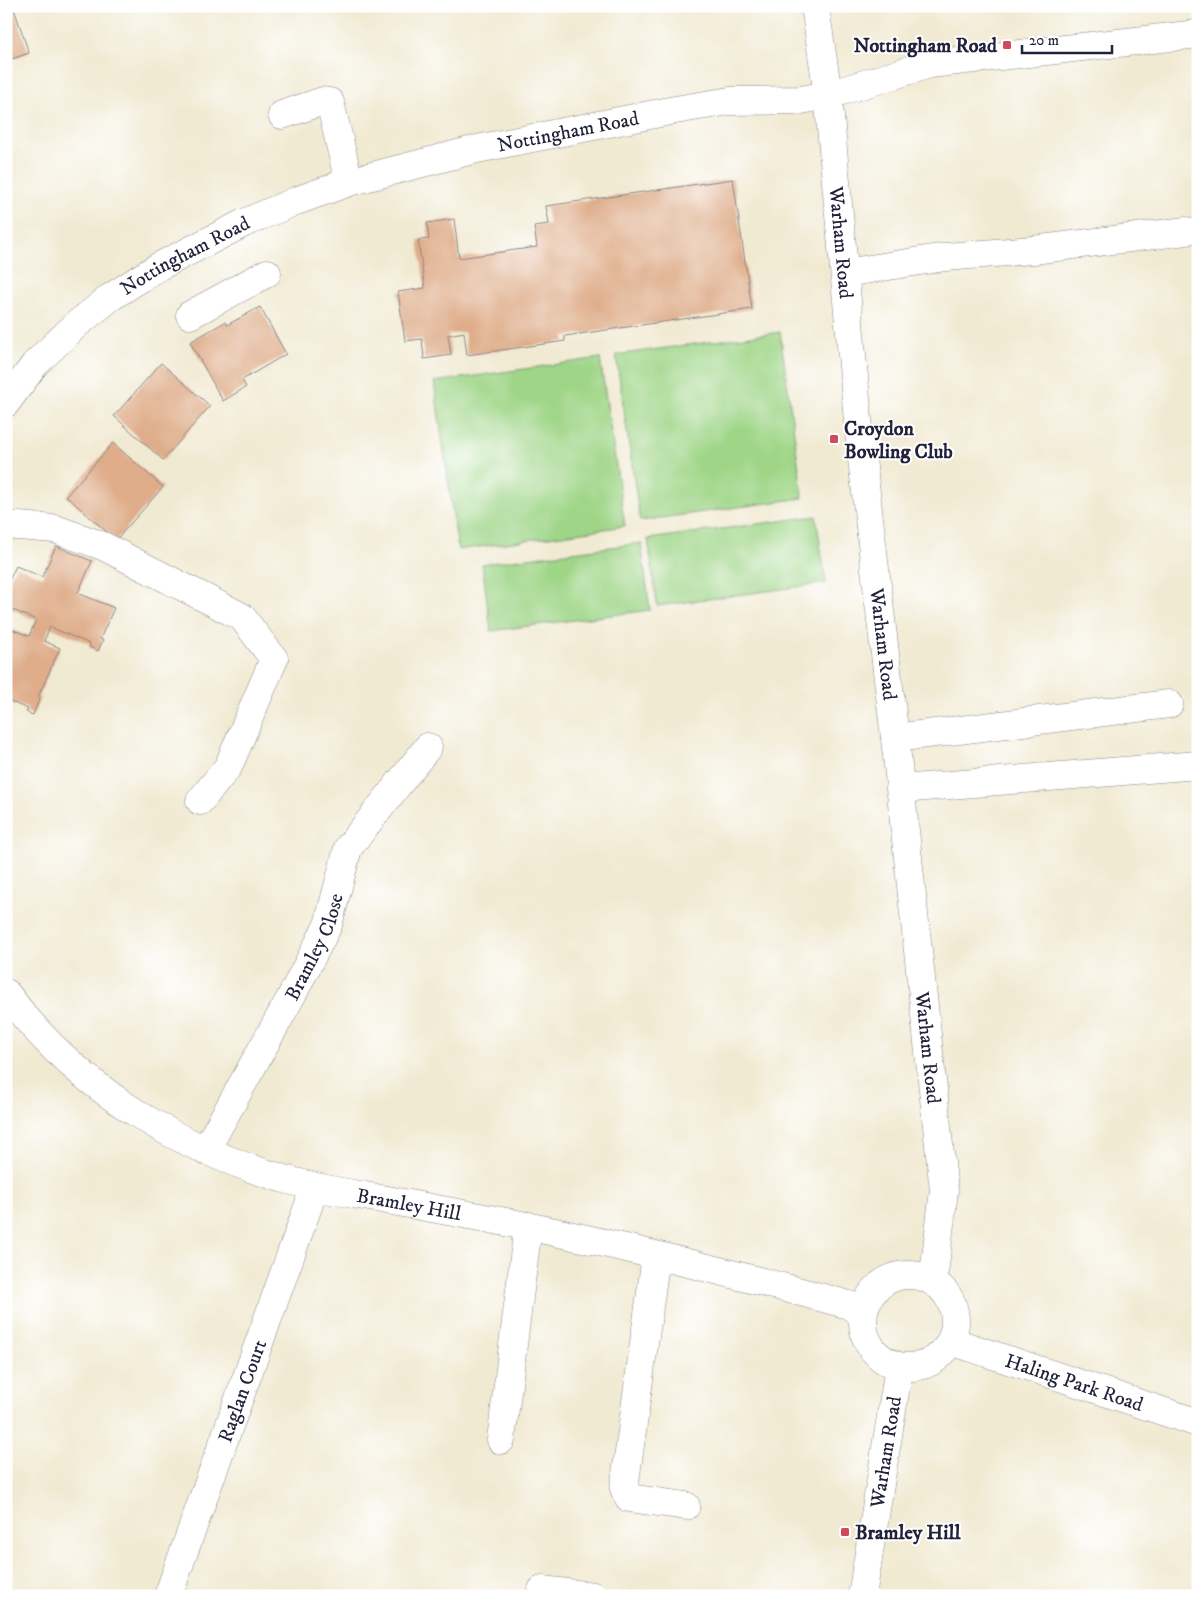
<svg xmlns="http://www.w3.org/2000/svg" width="1204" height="1602" font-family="'IM FELL DW Pica',serif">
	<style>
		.green { fill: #9fd587; stroke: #607c61 }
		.building { fill: #dfad8a }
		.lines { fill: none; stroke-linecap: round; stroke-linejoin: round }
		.minor-casing { stroke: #8a8687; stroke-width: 29 }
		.major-casing { stroke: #8a8687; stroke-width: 29 }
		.minor { stroke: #fff; stroke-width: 28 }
		.major { stroke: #fff; stroke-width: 28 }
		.poi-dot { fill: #d1495b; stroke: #fff; stroke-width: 2 }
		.labels { text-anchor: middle; stroke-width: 4; stroke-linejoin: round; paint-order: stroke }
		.poi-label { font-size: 20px; font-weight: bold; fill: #22223b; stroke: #fff; text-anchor: start }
		.street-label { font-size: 20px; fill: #22223b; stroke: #fff }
	</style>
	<rect width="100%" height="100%" fill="#fff"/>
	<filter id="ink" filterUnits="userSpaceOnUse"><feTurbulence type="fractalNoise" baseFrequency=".02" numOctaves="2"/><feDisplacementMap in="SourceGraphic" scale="10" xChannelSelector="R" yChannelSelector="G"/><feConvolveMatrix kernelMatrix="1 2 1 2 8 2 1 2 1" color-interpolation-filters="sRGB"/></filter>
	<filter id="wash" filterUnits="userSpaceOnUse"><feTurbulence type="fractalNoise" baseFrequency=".0096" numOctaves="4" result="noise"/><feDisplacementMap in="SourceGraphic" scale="20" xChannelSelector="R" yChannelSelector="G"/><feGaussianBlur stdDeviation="1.12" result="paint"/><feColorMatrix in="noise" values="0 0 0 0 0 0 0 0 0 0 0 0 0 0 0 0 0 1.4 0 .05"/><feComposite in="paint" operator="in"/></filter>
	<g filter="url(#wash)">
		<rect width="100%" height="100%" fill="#f1ead3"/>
		<g class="green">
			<polygon points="780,332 803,498 640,521 616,355"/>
			<polygon points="600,358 625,526 458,550 434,382"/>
			<polygon points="816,516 826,583 657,606 648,539"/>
			<polygon points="641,543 650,610 491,631 482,564"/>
		</g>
		<g id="blocks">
			<g class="building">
				<polygon points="6,6 13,6 29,53 6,61"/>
				<polygon points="733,179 752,309 565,336 565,341 467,355 464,332 448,335 451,355 424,359 422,339 405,341 398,292 425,288 418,240 429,239 427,223 454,219 459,258 537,247 534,226 549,224 546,206"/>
				<polygon points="260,307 286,354 242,380 246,387 223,401 190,342 225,322 227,325"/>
				<polygon points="161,363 210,406 163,460 114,416"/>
				<polygon points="113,443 163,487 116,540 66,496"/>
				<polygon points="56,546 92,561 78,593 114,608 100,639 103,640 98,651 89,647 90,644 50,627 44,641 60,648 38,697 40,698 33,715 26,712 28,709 6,700 6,627 29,636 36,620 6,607 6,587 16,566 42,577"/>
			</g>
		</g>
	</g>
	<g filter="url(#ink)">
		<use href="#blocks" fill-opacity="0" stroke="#8a8687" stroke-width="1"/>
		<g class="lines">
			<g class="minor-casing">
				<g id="minor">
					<polyline points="282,115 323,101 330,102 349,182"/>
					<polyline points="845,273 945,257 1033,250 1186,231"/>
					<polyline points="190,315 267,273"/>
					<path id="s1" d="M6,403L35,364L77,324L111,297L158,267L244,223L296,201L349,182L477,149L675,110L730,101L801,100L828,95L930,64L1198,34"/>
					<polyline points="6,525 55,529 103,546 242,617 274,659 228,767 200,801"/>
					<polyline points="895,738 1169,704"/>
					<polyline points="900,789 1198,765"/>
					<path id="s2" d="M6,993C80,1093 192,1158 312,1186C333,1191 354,1194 376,1198C426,1207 476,1216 526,1226C634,1248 742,1276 849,1305L863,1315"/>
					<path id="s3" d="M205,1151L291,997L328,925L348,848L428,747"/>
					<polyline points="656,1256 624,1489 629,1498 686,1506"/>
					<path id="s4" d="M951,1341L1198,1423"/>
					<polyline points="501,1440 528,1226"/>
					<polyline points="542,1590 593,1596"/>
					<path id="s5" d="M168,1596L309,1204L313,1187"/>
				</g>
			</g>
			<g class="major-casing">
				<g id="major">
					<path id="s6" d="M815,6L828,95L860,442L895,738L944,1191L933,1282"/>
					<circle cx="909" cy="1321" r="46"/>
					<path id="s7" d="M862,1596L899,1367"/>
				</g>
			</g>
			<use href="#minor" class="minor"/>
			<use href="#major" class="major"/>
		</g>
	</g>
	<g class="poi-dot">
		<rect x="1002" y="40" width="10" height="10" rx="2.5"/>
		<rect x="829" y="434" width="10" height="10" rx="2.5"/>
		<rect x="840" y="1527" width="10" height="10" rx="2.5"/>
	</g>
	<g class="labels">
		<g class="poi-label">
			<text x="997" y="52" text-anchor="end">Nottingham Road</text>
			<text x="844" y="435">Croydon<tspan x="844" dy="23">Bowling Club</tspan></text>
			<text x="855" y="1539">Bramley Hill</text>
		</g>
		<g class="street-label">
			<text dy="7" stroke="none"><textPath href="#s1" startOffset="640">Nottingham Road</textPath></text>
			<text dy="7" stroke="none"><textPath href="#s6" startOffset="238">Warham Road</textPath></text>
			<text dy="7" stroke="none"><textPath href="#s1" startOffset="235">Nottingham Road</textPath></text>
			<text dy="7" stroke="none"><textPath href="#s6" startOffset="642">Warham Road</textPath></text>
			<text dy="7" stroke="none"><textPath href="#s3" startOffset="232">Bramley Close</textPath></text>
			<text dy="7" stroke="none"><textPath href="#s6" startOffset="1048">Warham Road</textPath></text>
			<text dy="7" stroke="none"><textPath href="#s2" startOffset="468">Bramley Hill</textPath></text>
			<text dy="7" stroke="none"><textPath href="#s4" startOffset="130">Haling Park Road</textPath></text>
			<text dy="7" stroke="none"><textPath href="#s5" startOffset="218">Raglan Court</textPath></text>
			<text dy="7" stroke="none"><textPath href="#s7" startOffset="146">Warham Road</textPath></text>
		</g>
	</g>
	<rect width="1204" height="1602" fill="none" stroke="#fff" stroke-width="25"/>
	<path d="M1022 45v8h90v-8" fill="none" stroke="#22223b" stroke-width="2.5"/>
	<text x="1029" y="45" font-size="15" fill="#22223b" stroke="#ffffff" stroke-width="4" paint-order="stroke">20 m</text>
</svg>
